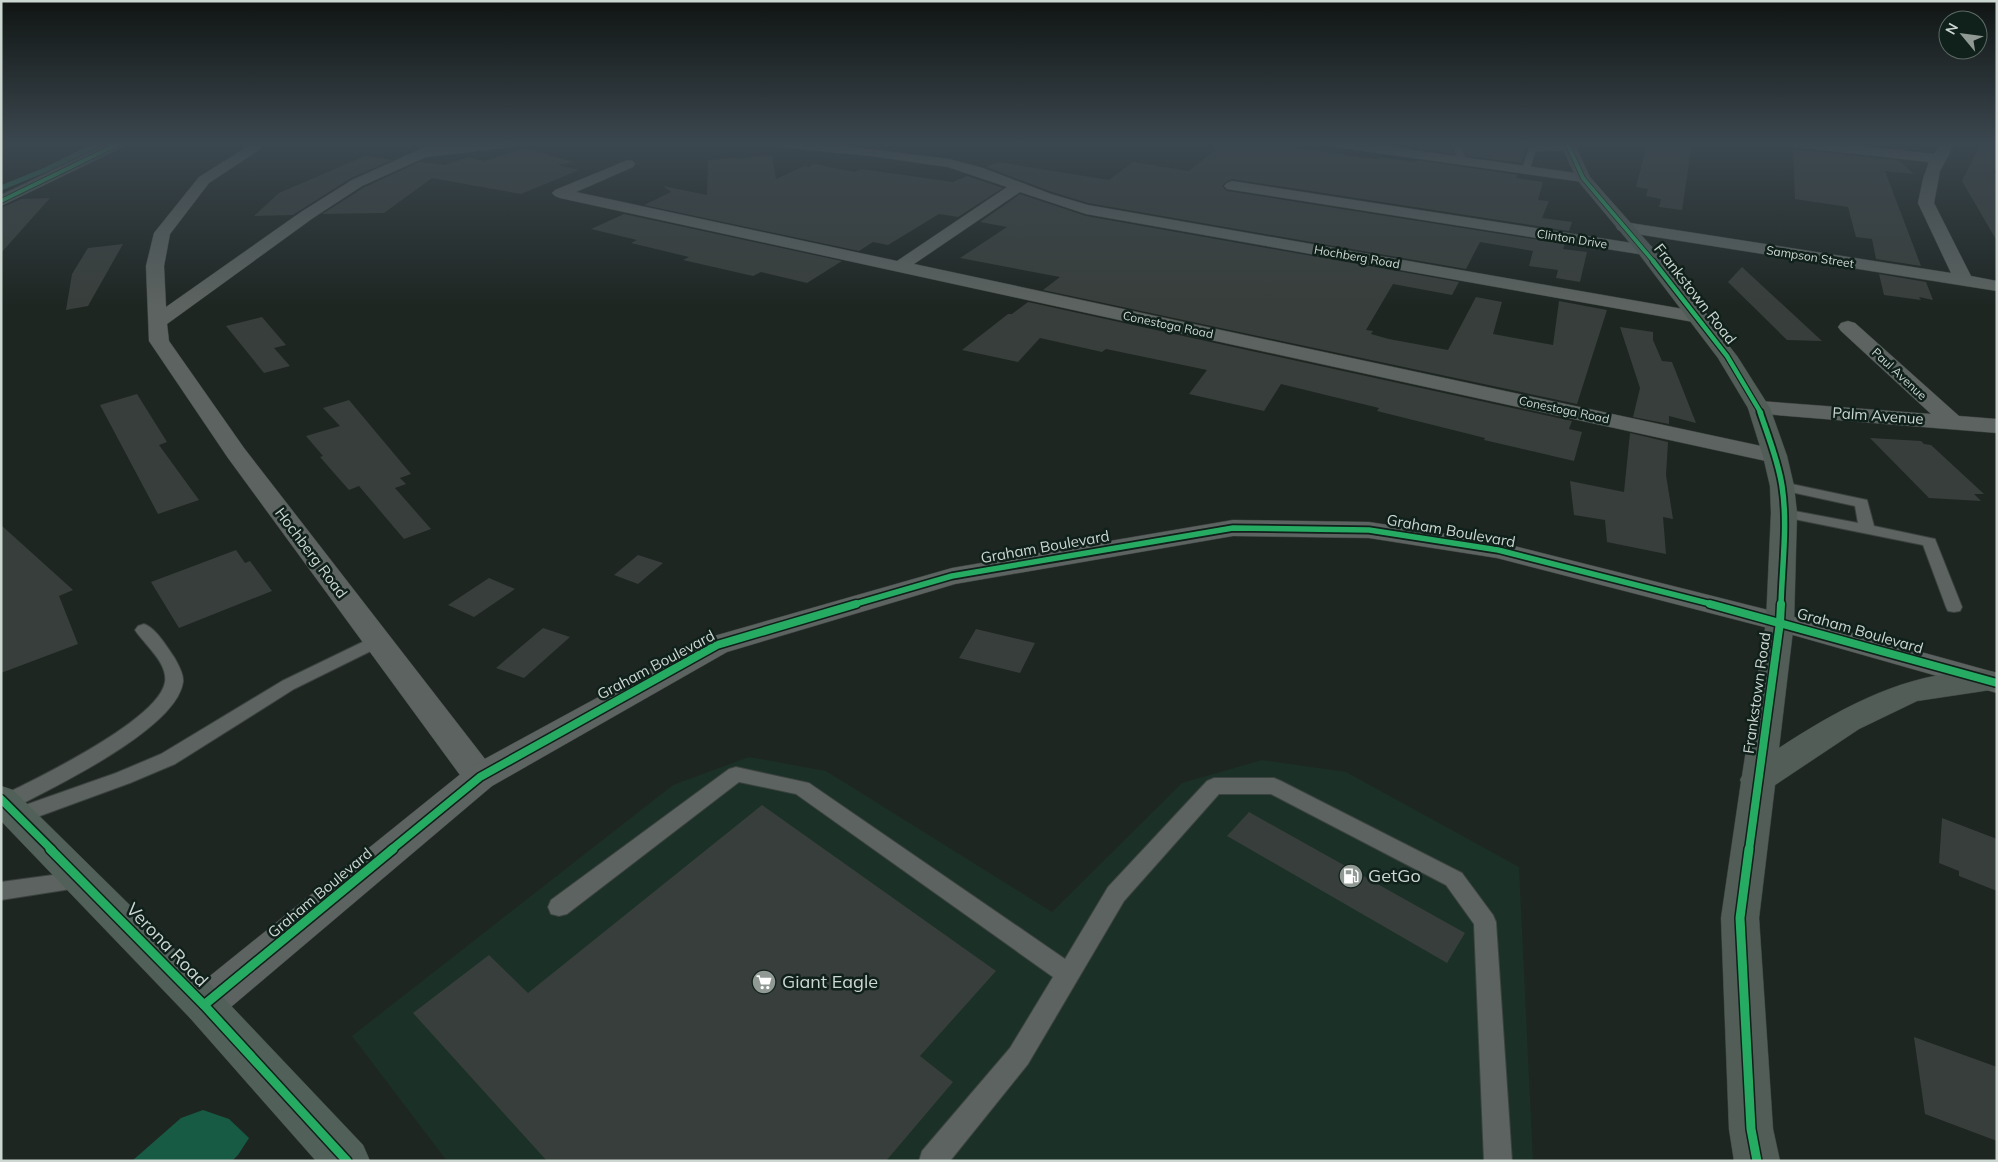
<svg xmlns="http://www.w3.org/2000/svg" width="1998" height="1162" font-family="Mulish,sans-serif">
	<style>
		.built { fill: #1b3027 }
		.forest { fill: #175b45 }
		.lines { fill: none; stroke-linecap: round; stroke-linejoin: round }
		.stream { stroke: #286a54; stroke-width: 5 }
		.building { fill: #383e3b }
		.service-casing { stroke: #3b423f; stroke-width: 2 }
		.minor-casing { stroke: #3b423f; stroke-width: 1 }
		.tertiary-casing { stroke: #3b423f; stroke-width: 1 }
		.secondary-casing { stroke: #3b423f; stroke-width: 1 }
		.primary-casing { stroke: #3b423f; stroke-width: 1 }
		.service { fill: #5c6360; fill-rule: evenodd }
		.minor { fill: #5c6360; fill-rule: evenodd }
		.tertiary { fill: #5c6360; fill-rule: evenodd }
		.secondary { fill: #525d58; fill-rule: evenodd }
		.primary { fill: #52605a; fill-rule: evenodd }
		.cycleway-far4-casing { stroke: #10201a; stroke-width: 5.5 }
		.cycleway-far3-casing { stroke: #10201a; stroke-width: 7 }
		.cycleway-far2-casing { stroke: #10201a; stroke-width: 9 }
		.cycleway-far1-casing { stroke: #10201a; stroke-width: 11 }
		.cycleway-casing { stroke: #10201a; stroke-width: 12 }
		.cycleway-far4 { stroke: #26ab63; stroke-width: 4 }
		.cycleway-far3 { stroke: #26ab63; stroke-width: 4.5 }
		.cycleway-far2 { stroke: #26ab63; stroke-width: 5.5 }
		.cycleway-far1 { stroke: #26ab63; stroke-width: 8 }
		.cycleway { stroke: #26ab63; stroke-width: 9 }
		.labels { text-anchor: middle; stroke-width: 5; stroke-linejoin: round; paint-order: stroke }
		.far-street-label { font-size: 12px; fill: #cdd7d2; stroke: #10201a }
		.street-label { font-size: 15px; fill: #cdd7d2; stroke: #10201a }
		.near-poi-label { font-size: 18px; fill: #cdd7d2; stroke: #10201a; text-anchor: start }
		.near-street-label { font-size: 18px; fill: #cdd7d2; stroke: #10201a }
	</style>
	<rect width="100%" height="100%" fill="#1e2622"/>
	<polygon class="built" points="749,757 826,771 1052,912 1182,783 1262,760 1346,772 1519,867 1533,1161 447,1161 352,1036 673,785"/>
	<polygon class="forest" points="203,1110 229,1119 249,1138 238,1155 232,1161 132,1161 181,1118"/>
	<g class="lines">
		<polyline class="stream" points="1,188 45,170 100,143"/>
	</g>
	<g class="building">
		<polygon points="1223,143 1267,143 1359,157 1378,159 1379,157 1416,162 1417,160 1518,175 1516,178 1543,182 1538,200 1549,201 1542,218 1572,222 1569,231 1232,179 1226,182 1222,186 1227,191 1565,244 1563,249 1587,252 1580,282 1556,278 1558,270 1529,266 1533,251 1480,242 1466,269 1088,203 1052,192 986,167 998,162 1109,180 1133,162 1189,171"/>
		<polygon points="1418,143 1449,143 1454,154 1417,149"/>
		<polygon points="1461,143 1532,143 1527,146 1522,163 1467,156"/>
		<polygon points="1675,143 1692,143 1682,210 1659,207 1661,199 1646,196 1648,189 1636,187 1647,144 1674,147"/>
		<polygon points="1981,143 1997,143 1997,165 1994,173 1997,173 1997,241 1962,181"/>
		<polygon points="524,148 574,162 557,165 579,170 521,194 432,178 384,213 322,214 363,188 419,162 445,165 468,157 484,161"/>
		<polygon points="1793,149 1898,160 1914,174 1885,171 1921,266 1876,259 1872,239 1856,237 1848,207 1795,199"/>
		<polygon points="772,155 776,179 804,166 809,167 814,164 855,172 861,169 953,182 967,176 1003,188 958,217 939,214 888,245 873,242 859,251 644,205 671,192 663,186 707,195 708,160"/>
		<polygon points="365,156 393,160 351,178 293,215 254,216 279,193"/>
		<polygon points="1020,194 1086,216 1459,282 1452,295 1393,284 1366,330 1373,331 1371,334 1389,339 1448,350 1476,297 1502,302 1493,334 1553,345 1559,301 1607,310 1577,404 1043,290 1060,277 960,258 1007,227 980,222"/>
		<polygon points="50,198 1,253 1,208 21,199"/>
		<polygon points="624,214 842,261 807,283 761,272 753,276 683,260 689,257 631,243 637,240 591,229"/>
		<polygon points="123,244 88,306 66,310 72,274 88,248"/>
		<polygon points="1742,267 1822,341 1787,340 1728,282"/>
		<polygon points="1879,274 1926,282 1933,300 1919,297 1921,300 1884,295"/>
		<polygon points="1028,302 1572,421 1569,429 1582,432 1574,461 1484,440 1485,438 1377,411 1379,408 1281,384 1264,411 1189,394 1207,370 1106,349 1102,352 1040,338 1018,362 962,350 1008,314 1012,314"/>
		<polygon points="262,317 286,345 274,348 290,366 264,373 226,326"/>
		<polygon points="1620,327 1653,332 1653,340 1662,361 1672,362 1696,423 1669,416 1669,424 1633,417 1640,388"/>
		<polygon points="137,394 167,442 159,445 199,500 158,514 100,405"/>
		<polygon points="349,400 411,474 400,478 406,484 395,488 431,529 404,539 359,486 349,490 320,457 323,456 306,436 340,426 323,408"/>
		<polygon points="1630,433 1668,442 1666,475 1673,519 1663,517 1666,554 1607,542 1605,520 1574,515 1570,481 1624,492"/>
		<polygon points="1870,438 1921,441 1924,444 1931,445 1984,494 1974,494 1981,501 1929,498"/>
		<polygon points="1,525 73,590 59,596 78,644 1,673"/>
		<polygon points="236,550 245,563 250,561 272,591 179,628 151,582"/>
		<polygon points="638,555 663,563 638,584 614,575"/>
		<polygon points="489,578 515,589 474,617 448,605"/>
		<polygon points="543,628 570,637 524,678 496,668"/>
		<polygon points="976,629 1035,643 1020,673 959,658"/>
		<polygon points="762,805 996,971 920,1056 953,1082 886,1161 547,1161 413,1013 489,955 528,993"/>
		<polygon points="1249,812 1465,933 1447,963 1227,836"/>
		<polygon points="1942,818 1997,839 1997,891 1959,876 1959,871 1939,863"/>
		<polygon points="1914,1037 1997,1067 1997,1141 1925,1114"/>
	</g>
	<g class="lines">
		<g class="service-casing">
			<g id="service">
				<polygon points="1451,143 1459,143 1467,161 1466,163 1460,163"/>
				<polygon points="1569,146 1573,148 1572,150 1535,151 1529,172 1522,170 1529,147"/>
				<polygon points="1782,482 1867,500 1874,526 1935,539 1962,607 1960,611 1954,612 1948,611 1946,607 1923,545 1779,516 1777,513 1779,510 1784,509 1858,523 1855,506 1777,489 1775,486 1777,483"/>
				<path d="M144,624C156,628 167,647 174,657C178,664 184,674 183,682C177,729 52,788 12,809L5,811L1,810V796C36,779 159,720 165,682C168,663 145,645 135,630L138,626Z"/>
				<polygon points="377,635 383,637 386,641 383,645 294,689 175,764 130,783 18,824 11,822 8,816 11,810 116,773 161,754 282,681"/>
				<polygon points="736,767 809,783 1065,959 1108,887 1207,781 1214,778 1274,778 1281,781 1462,873 1493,915 1496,922 1512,1161 1484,1161 1474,924 1446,885 1271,794 1219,794 1124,901 1028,1064 950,1161 919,1161 922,1151 1010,1048 1053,977 796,794 739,782 567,914 559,916 551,914 548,907 551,900 729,769"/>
				<polygon points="82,871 90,874 93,880 90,886 1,900 1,882"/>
			</g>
		</g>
		<g class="minor-casing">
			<g id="minor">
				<polygon points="434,143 452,143 449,146 477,143 518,143 511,147 426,157 362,186 313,218 167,324 169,341 244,448 492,768 497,777 492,786 480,790 468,786 228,458 149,341 146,266 154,233 199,177 250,145 255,144 262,148 209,183 170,234 164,266 166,307 301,212 352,180"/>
				<polygon points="771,143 820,143 949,159 983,168 1051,194 1088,205 1706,313 1709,317 1706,321 1699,323 1086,214 1020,192 914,264 1775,449 1783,451 1787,456 1783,461 1775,463 560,198 555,196 552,193 555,190 628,160 633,161 635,164 633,167 576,192 897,261 1007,187 948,167 871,156 778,147"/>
				<polygon points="1328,143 1364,143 1583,174 1588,175 1590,178 1588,181 1583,182 1335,147"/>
				<polygon points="1787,143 1830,143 1934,154 1941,143 1955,143 1940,171 1934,203 1971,276 1997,281 1997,291 1624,232 1618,230 1616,227 1618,224 1624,222 1951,273 1918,203 1923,179 1929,162 1794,147"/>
				<polygon points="1232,181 1645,245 1651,246 1654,250 1651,254 1645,255 1227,189 1224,186 1227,183"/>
				<polygon points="1848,321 1855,323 1959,416 1997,419 1997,433 1751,413 1748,408 1751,403 1759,401 1931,414 1841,331 1838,327 1841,323"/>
			</g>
		</g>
		<g class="tertiary-casing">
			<polygon id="tertiary" points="1233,520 1369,522 1498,542 1780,613 1997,673 1997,693 1772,629 1497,558 1369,538 1233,536 955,584 727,652 492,786 218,1018 204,1024 190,1018 184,1005 190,992 468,768 707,638 952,568"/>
		</g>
		<g class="secondary-casing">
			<path id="secondary" d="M1560,143H1574L1590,177L1651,246L1737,356L1770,408L1787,456L1794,486L1797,513L1794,622L1779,748C1836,711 1894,678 1962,672C1974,671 1985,669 1997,673V689L1917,701L1859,729L1775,785L1759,918L1773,1129L1780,1161H1734L1729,1129L1721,918L1741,782L1740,780L1742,776L1766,622L1771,513L1770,486L1763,456L1748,408L1718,358L1639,254L1578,181Z"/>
		</g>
		<g class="primary-casing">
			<g id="primary">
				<polygon points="109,143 127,143 125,146 1,206 1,195"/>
				<polygon points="1,786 13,790 218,992 363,1145 370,1161 316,1161 190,1018 1,821"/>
			</g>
		</g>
		<use href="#service" class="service"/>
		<use href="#minor" class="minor"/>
		<use href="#tertiary" class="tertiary"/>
		<use href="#secondary" class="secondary"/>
		<use href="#primary" class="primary"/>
		<g class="cycleway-far4-casing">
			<g id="cycleway-far4">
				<polyline points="1567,143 1583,178 1654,262"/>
				<polyline points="1,201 120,143"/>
			</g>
		</g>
		<g class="cycleway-far3-casing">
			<polyline id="cycleway-far3" points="1653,261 1727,356 1761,413"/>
		</g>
		<g class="cycleway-far2-casing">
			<g id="cycleway-far2">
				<path d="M1760,412C1768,436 1778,460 1782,486C1788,524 1782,566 1781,605"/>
				<polyline points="852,605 952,576 1233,528 1369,530 1498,550 1715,605"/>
			</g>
		</g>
		<g class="cycleway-far1-casing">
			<g id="cycleway-far1">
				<polyline points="1710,604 1997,683"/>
				<polyline points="1,799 52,850"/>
				<polyline points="391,850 480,777 717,645 856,604"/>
				<polyline points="1749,850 1780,622 1781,604"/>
			</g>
		</g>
		<g class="cycleway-casing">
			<g id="cycleway">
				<polyline points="50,849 204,1005 347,1161"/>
				<polyline points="1749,849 1740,918 1751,1129 1757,1161"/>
				<polyline points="204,1005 393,849"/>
			</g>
		</g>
		<use href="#cycleway-far4" class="cycleway-far4"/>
		<use href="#cycleway-far3" class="cycleway-far3"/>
		<use href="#cycleway-far2" class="cycleway-far2"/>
		<use href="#cycleway-far1" class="cycleway-far1"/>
		<use href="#cycleway" class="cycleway"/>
	</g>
	<linearGradient id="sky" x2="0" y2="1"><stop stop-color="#101513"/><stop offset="0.47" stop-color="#3b474f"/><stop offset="1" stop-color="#3b474f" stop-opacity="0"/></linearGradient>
	<rect width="1998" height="306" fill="url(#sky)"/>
	<defs>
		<g id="fuel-disc" transform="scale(1.25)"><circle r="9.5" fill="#909994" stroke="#10201a"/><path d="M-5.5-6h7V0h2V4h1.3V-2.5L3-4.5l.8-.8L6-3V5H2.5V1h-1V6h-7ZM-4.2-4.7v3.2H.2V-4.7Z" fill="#fff"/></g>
		<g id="supermarket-disc" transform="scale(1.25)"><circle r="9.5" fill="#909994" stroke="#10201a"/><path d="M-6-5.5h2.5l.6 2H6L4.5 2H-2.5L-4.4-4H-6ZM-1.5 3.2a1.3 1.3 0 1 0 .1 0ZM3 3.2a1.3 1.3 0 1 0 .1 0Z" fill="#fff"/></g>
	</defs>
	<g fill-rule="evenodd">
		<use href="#fuel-disc" x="1351" y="876"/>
		<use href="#supermarket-disc" x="764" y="982"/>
	</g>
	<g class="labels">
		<g class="far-street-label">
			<text transform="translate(1572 239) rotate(9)" y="4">Clinton Drive</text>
			<text transform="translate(1357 257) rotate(10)" y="4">Hochberg Road</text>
			<text transform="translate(1810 257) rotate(9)" y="4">Sampson Street</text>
			<text transform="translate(1168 325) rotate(12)" y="4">Conestoga Road</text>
			<text transform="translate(1899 374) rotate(43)" y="4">Paul Avenue</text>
			<text transform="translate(1564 410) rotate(12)" y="4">Conestoga Road</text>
		</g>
		<g class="street-label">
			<text transform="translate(1695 294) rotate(52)" y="5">Frankstown Road</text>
			<text transform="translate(1878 416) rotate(4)" y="5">Palm Avenue</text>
			<text transform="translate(1451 531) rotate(10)" y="5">Graham Boulevard</text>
			<text transform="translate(1045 547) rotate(-10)" y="5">Graham Boulevard</text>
			<text transform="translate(311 553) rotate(53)" y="5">Hochberg Road</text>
			<text transform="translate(1860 631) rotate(16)" y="5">Graham Boulevard</text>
			<text transform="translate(656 665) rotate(-28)" y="5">Graham Boulevard</text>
			<text transform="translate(1757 693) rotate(-82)" y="5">Frankstown Road</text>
			<text transform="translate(320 893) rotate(-40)" y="5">Graham Boulevard</text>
		</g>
		<g class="near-poi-label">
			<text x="1368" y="882">GetGo</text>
			<text x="782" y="988">Giant Eagle</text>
		</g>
		<g class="near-street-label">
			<text transform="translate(167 945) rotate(46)" y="6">Verona Road</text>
		</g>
	</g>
	<rect width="1998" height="1162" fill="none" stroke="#cdd7d2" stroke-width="5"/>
	<g transform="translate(1963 35) rotate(299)"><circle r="24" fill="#10201a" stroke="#5c6964"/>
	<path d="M0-4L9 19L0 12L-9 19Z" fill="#909994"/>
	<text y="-8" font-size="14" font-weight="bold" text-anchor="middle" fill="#cdd7d2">N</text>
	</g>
</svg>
